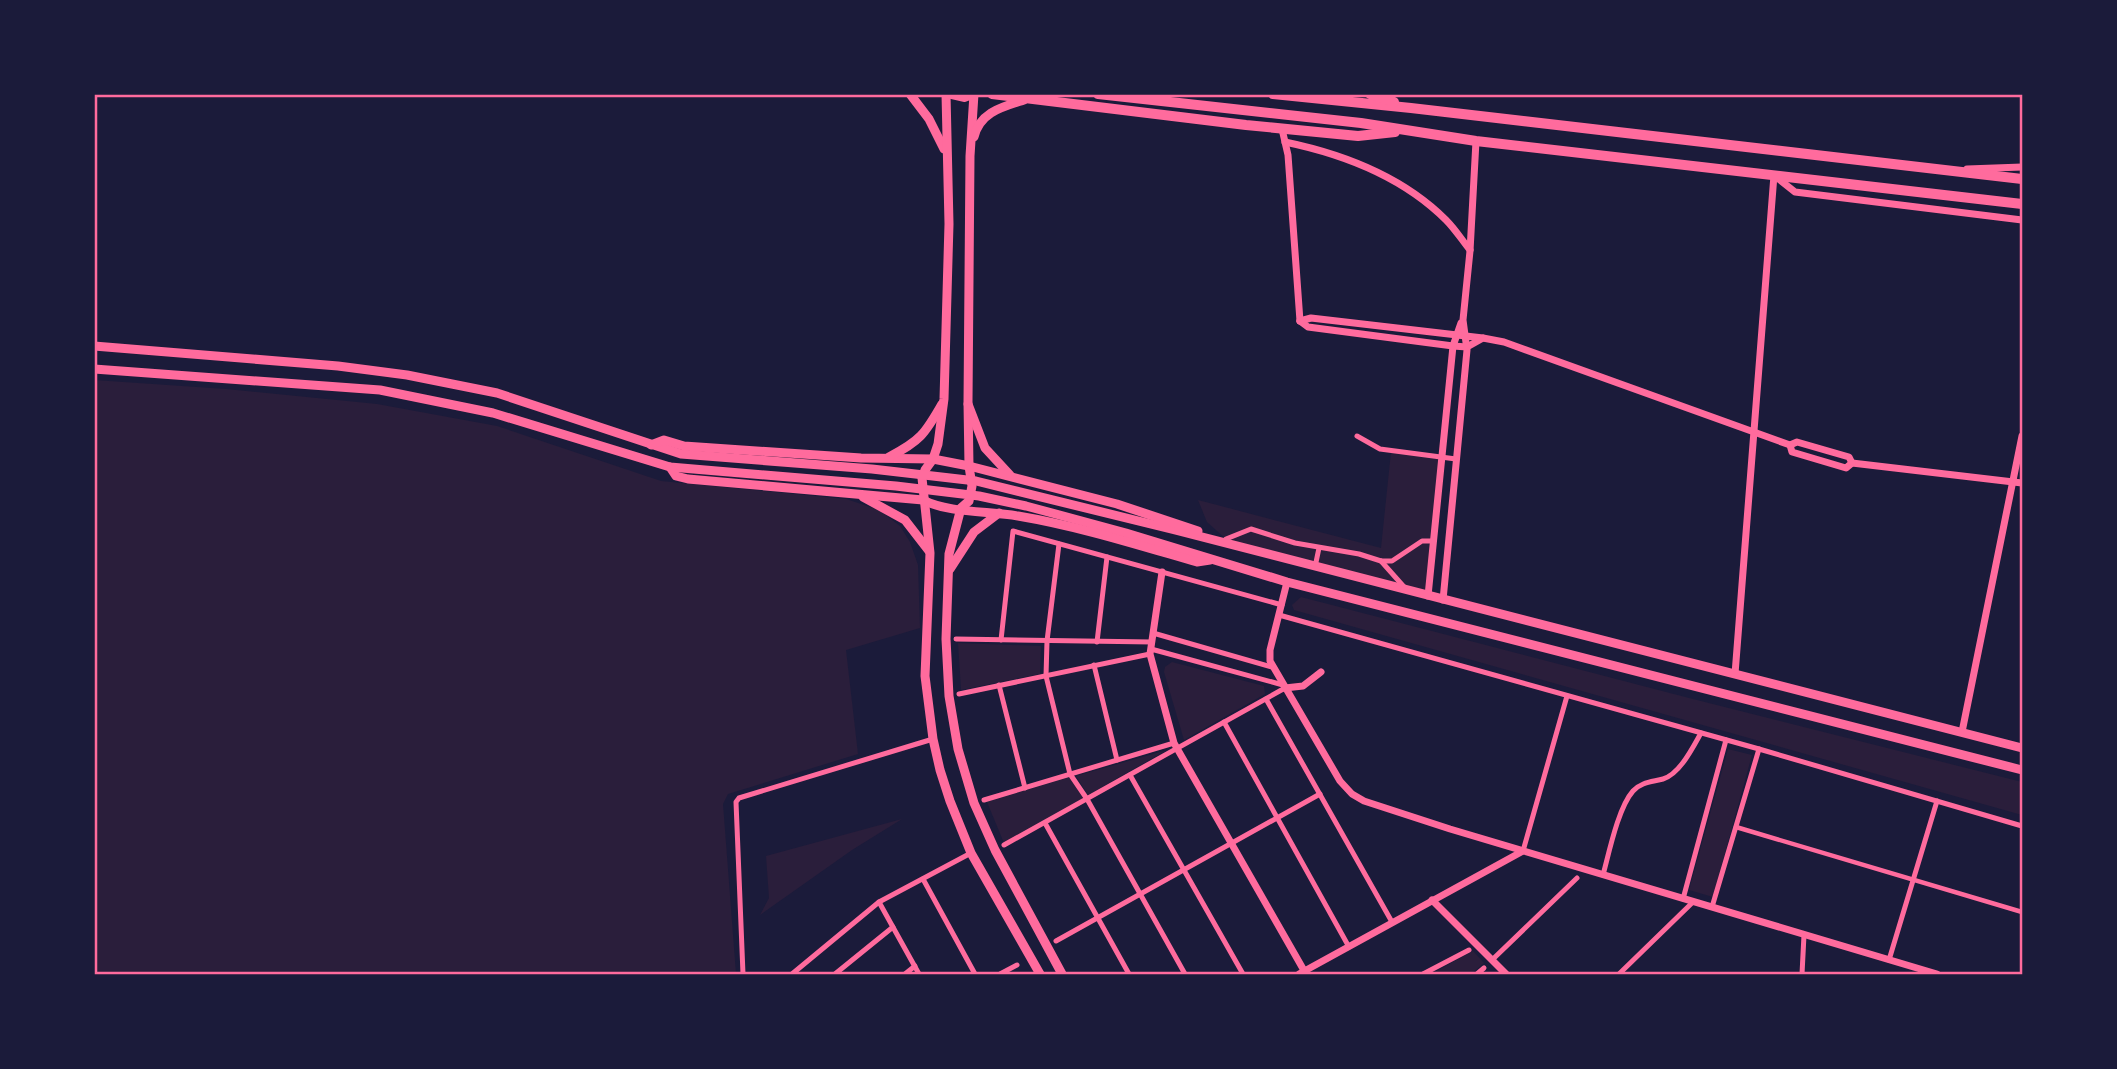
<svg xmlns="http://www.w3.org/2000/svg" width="2117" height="1069" font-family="Overpass,sans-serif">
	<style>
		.green { fill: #2a1e3b }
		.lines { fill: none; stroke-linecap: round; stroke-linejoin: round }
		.pedestrian { stroke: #ff6b9d; stroke-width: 4.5 }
		.minor { stroke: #ff6b9d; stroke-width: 5 }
		.tertiary { stroke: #ff6b9d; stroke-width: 7 }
		.primary { stroke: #ff6b9d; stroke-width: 9 }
		.trunk { stroke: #ff6b9d; stroke-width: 10 }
		.neatline { fill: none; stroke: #ff6b9d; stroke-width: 2.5 }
	</style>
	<rect width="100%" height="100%" fill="#1b1b3a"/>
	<g class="green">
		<polygon points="94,380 226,389 377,404 497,426 661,481 846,499 879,510 900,526 910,542 918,565 920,628 846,650 858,754 728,794 723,804 736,974 95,974"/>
		<polygon points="1391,452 1441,458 1428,596 1226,539 1207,522 1198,500 1381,548"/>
		<polygon points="1301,597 1689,698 2022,782 2022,815 1294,610 1292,605"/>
		<polygon points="958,643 1041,646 1040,674 961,690"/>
		<polygon points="1172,662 1264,686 1265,694 1184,740 1164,672 1165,667"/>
		<polygon points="1728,749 1752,755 1713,897 1689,890"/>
		<polygon points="1167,750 1088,795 1076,776"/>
		<polygon points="1070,777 1084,798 1004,843 987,802"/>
		<polygon points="902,819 852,850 760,915 769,898 766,856"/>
		<polygon points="1473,951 1484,963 1471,974 1431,974"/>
	</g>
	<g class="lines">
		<polyline class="pedestrian" points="1736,827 2022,912"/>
		<g class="minor">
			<polyline points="1357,436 1380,449 1456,459"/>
			<polyline points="1226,539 1251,529 1295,543 1359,554 1381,561 1392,561 1422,541 1433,541"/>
			<polyline points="1059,544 1047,641 1046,676 1070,774 1087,799 1185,974"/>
			<polyline points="1381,561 1405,588"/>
			<polyline points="1315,567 1319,548"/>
			<polyline points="1279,615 1759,749 2022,826"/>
			<polyline points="1153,633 1272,667"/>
			<polyline points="956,639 1152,642"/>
			<polyline points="1001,640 1013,531 1282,605"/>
			<polyline points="1097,642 1107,557"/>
			<polyline points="1151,649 1283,685"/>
			<polyline points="1094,665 1117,760"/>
			<polyline points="999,685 1025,788"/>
			<polyline points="959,694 1150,654"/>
			<polyline points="1266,699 1392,922"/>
			<polyline points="1224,722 1349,947"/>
			<polyline points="1130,775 1243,974"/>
			<polyline points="984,800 1174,743"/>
			<polyline points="1045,823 1129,974"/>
			<polyline points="1004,845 1285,688"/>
			<polyline points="1523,851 1567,696"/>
			<path d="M1603,875C1609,853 1618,808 1633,791C1641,782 1652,782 1663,779C1680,774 1693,747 1701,733"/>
			<polyline points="923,879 975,974"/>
			<polyline points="1683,899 1726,740"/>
			<polyline points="879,902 919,974"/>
			<polyline points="1712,907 1759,749"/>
			<polyline points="1056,941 1320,794"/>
			<polyline points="1492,960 1577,878"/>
			<polyline points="1889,960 1937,801"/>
			<polyline points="743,974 736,802 739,798 933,739"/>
			<polyline points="792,974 879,902 971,853"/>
			<polyline points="835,974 893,927"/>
			<polyline points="905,974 915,966"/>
			<polyline points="1000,974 1017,965"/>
			<polyline points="1423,974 1469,950"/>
			<polyline points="1477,974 1484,968"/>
			<polyline points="1619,974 1693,902"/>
			<polyline points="1802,974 1804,935"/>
		</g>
		<g class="tertiary">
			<polyline points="1282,129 1288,155 1300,321"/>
			<path d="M1285,142C1343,154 1403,177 1446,220C1455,229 1462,240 1470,250"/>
			<polyline points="1967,169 2022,167"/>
			<polyline points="1775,176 1795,192 2022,220"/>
			<polyline points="1300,321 1308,327 1453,346 1467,347 1483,338 1504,342 1790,445 1792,452 1846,468 1852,463 2022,483"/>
			<polyline points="1300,321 1311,318 1483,338"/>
			<polyline points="1790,445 1797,442 1849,457 1852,463"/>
			<polyline points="1162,572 1150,654 1174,743 1306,974"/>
			<polyline points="1287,582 1270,650 1270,661 1340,781 1352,794 1364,801 1450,829 1937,974"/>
			<polyline points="1428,596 1453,346 1461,323"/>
			<polyline points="1443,600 1467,350 1463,320 1470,251 1476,141"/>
			<polyline points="1735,674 1774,175"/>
			<polyline points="1285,688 1303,686 1321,672"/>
			<polyline points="1962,732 2022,436"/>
			<polyline points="1432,900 1506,974"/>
			<polyline points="1299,974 1523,851"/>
		</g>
		<g class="primary">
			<polyline points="910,94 929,119 944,149"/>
			<polyline points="946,94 949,224 944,399 938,444 933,459 925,470 922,478 930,553 925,676 933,739 940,770 950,801 971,853 1040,974"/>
			<polyline points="974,94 970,156 968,403 969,466 972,486 969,501 961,508 949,554 946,639 949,696 958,749 974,803 995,850 1062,974"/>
			<path d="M974,137C980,112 1002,107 1024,100"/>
			<polyline points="94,346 338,366 407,375 497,393 681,454 872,469 976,481 1175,530 2022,748"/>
			<polyline points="94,369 380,390 493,413 670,467 896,486 979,496 1026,506 1126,533 1287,582 2022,770"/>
			<polyline points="968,404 985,448 1010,475"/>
			<polyline points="651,445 664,440 684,446 861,458 933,459 969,466 1117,504 1198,531"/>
			<path d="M889,457C920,441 925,434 942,404"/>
			<path d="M670,467L676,476L688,479L923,500C948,513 988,511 1018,516C1078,526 1138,545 1197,562L1210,560"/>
			<polyline points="863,497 905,520 929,551"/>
			<polyline points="950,569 974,532 999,513"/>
		</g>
		<g class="trunk">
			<polyline points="951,94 964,97 972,94"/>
			<polyline points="992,94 1246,125 1358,136 1395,132"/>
			<polyline points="1098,94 1361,123 1476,141 2022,204"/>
			<polyline points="1273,94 1411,108 2022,179"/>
			<polyline points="1370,94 1394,102"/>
		</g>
	</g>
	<rect width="2117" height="1069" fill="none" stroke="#1b1b3a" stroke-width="192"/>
	<rect x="96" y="96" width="1925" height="877" class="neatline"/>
</svg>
